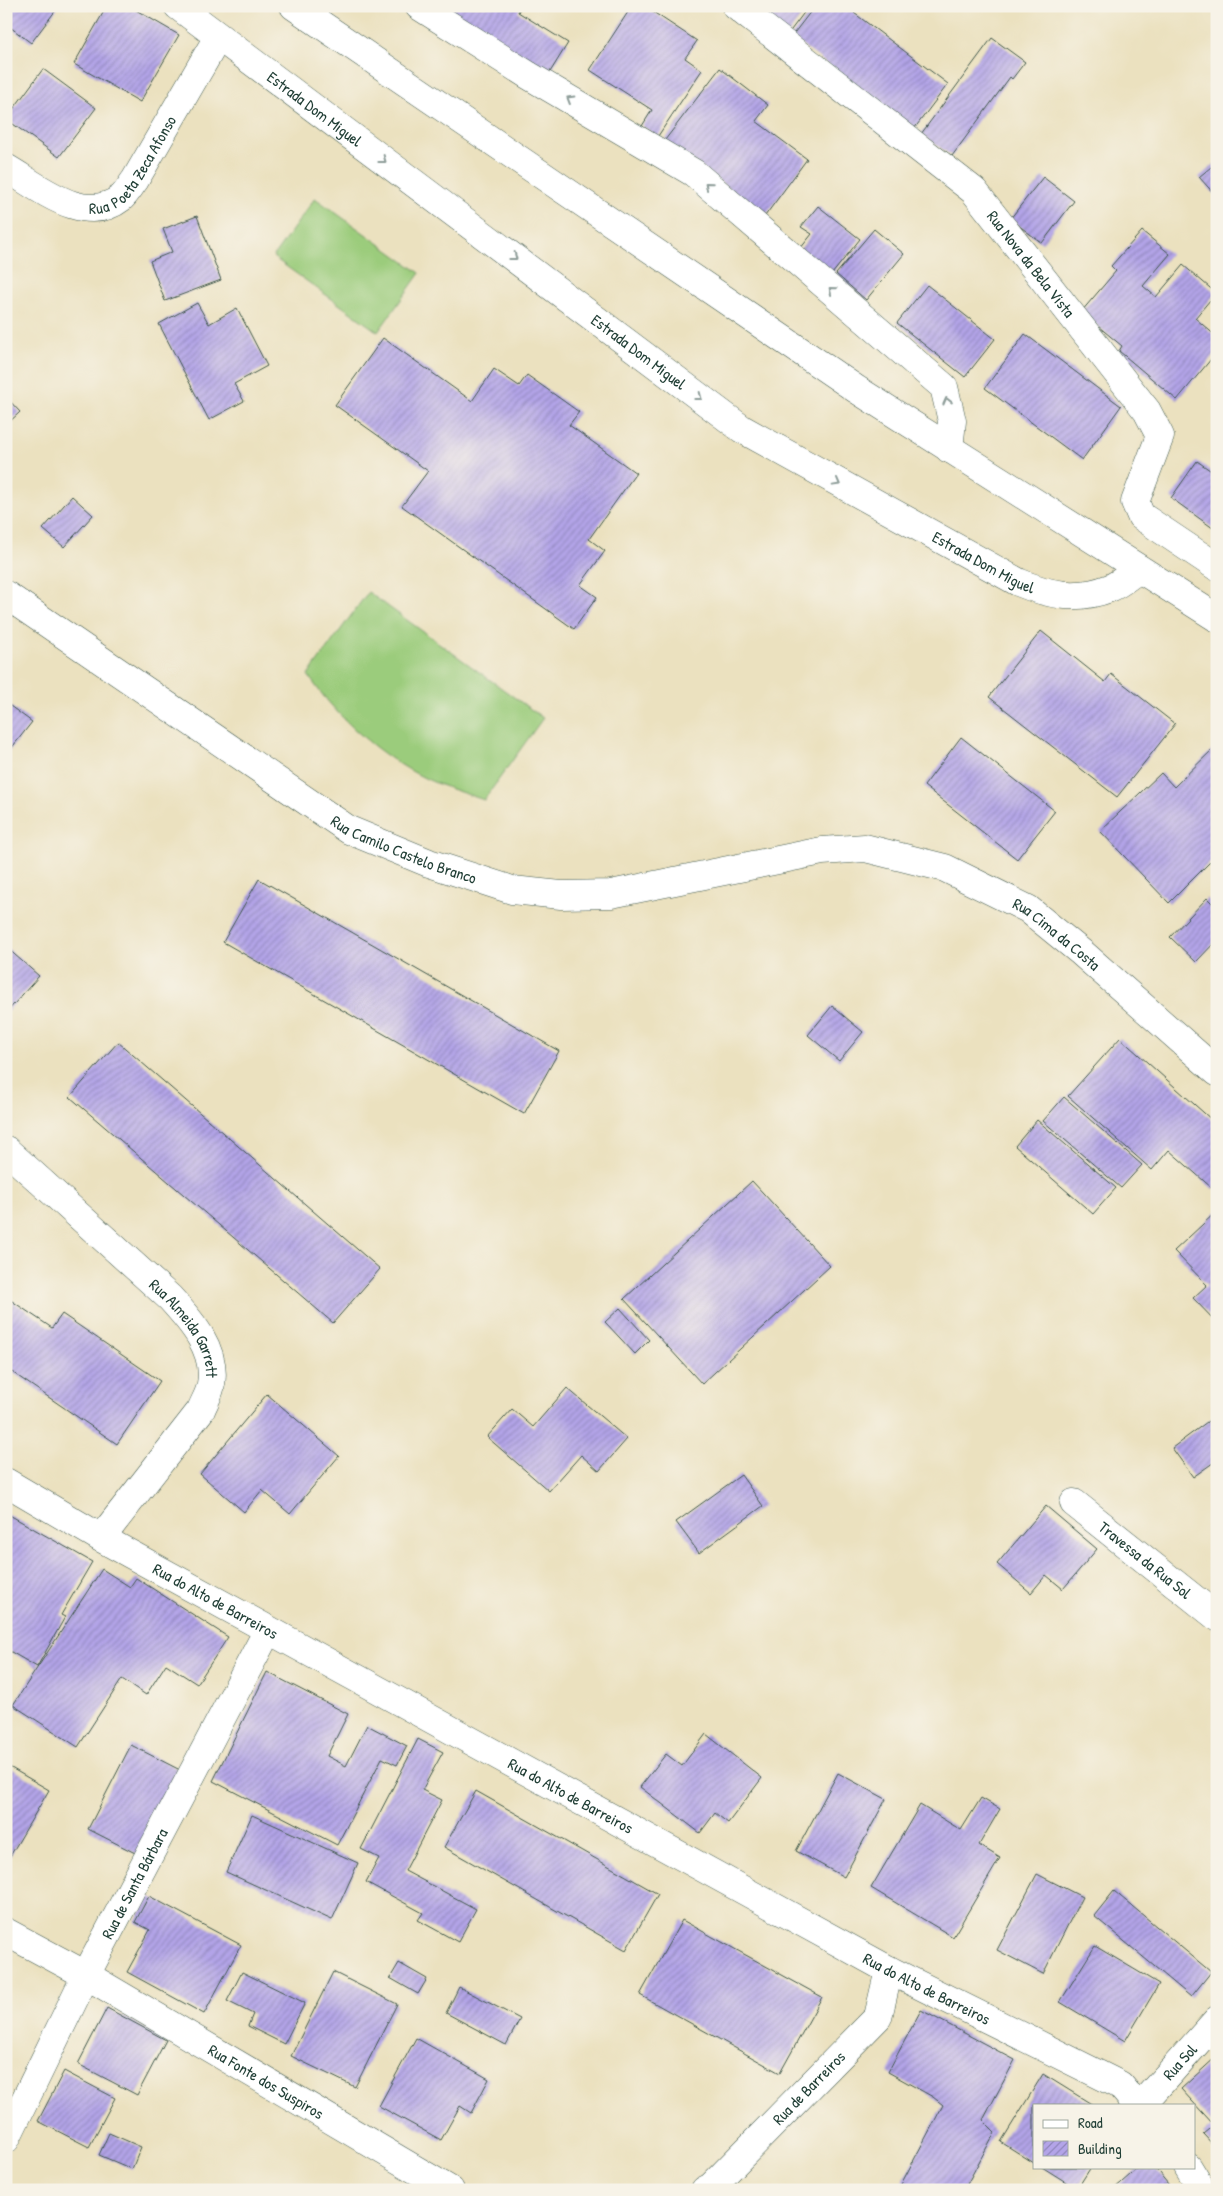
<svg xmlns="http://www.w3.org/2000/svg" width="1223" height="2196" font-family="'Patrick Hand',sans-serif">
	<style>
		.garden { fill: #9bcc7b; stroke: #5d8458 }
		.building { fill: url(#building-hatch) }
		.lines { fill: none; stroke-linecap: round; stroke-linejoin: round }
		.minor-casing { stroke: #3e5649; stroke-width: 29 }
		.major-casing { stroke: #3e5649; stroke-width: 29 }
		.minor { stroke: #fff; stroke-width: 28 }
		.major { stroke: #fff; stroke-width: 28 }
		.oneway { stroke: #8f9e9a }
		.labels { text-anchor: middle; stroke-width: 4.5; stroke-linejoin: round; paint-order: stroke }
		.street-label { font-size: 16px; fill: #1f3d34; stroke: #f7f3e8 }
	</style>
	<defs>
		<pattern id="building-hatch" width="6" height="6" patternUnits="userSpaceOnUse" patternTransform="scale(1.25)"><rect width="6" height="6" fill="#b3a4e8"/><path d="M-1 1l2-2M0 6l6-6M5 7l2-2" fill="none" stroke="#9187bd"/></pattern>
	</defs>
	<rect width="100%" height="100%" fill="#f7f3e8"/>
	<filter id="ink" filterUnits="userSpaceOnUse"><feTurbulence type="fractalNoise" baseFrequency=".02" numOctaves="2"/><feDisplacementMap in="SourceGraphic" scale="10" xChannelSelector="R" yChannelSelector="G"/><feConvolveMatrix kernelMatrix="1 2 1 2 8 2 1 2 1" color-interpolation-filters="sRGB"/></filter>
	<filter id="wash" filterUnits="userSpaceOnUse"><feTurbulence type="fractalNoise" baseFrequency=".0096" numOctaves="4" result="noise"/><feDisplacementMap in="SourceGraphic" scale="20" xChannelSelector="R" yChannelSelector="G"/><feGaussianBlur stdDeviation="1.12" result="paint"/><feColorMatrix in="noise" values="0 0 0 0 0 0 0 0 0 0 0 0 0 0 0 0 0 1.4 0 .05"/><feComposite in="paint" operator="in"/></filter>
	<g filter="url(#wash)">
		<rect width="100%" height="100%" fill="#ebe1bf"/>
		<g class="garden">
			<polygon points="315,198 420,273 378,332 273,257"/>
			<path d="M368,592L543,718L484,800C461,792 436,785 415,773C373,750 335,715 308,675Z"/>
		</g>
		<g id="blocks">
			<g class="building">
				<polygon points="6,6 59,6 31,43 6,24"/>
				<polygon points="107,6 129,6 179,35 140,102 74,64"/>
				<polygon points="432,6 521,6 518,12 568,43 547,77"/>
				<polygon points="632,6 644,6 697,41 685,58 702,70 658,136 642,126 652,110 590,70"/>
				<polygon points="750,6 809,6 785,38"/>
				<polygon points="815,6 859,6 854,13 948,84 914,129 791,37"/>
				<polygon points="992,38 1025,62 1012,79 1010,77 952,156 921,134"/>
				<polygon points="720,68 768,105 756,121 807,159 765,216 665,140"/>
				<polygon points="43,69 96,108 59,157 6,119"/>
				<polygon points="1217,162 1217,197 1199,177"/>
				<polygon points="1043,177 1074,201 1042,243 1010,219"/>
				<polygon points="818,206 860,239 832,274 800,249 812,234 801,227"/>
				<polygon points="197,216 221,280 165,301 150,261 172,252 163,229"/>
				<polygon points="874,229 904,254 866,300 836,274"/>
				<polygon points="1142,231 1170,254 1143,286 1156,297 1183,265 1216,293 1195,318 1217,337 1217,352 1177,400 1119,351 1122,346 1081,312 1116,271 1111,266"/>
				<polygon points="927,285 995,339 965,377 897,323"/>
				<polygon points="197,303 209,324 237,308 267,366 234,384 244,401 209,420 159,324"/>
				<polygon points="1025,334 1121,406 1082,460 985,388"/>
				<polygon points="383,338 472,401 494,369 519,386 527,375 579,412 569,425 636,473 589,539 605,551 580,585 597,597 574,629 402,506 428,471 335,405"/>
				<polygon points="6,397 20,412 6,425"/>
				<polygon points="1197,461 1217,475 1217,531 1171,498"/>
				<polygon points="72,496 93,515 64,547 43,529"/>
				<polygon points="1041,631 1105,682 1111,674 1175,724 1117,797 989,697"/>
				<polygon points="6,703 32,722 6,755"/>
				<polygon points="961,737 1055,811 1017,859 924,786"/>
				<polygon points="1217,745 1217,869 1210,862 1169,903 1100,831 1161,773 1174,787"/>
				<polygon points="259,879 559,1051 524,1114 223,942"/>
				<polygon points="1207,898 1217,908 1217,940 1196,962 1170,937"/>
				<polygon points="6,947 39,976 6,1013"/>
				<polygon points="832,1006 863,1032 839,1061 808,1035"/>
				<polygon points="1120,1038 1213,1121 1217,1117 1217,1185 1213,1189 1169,1150 1152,1170 1068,1096"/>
				<polygon points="118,1042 380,1269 333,1323 70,1097"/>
				<polygon points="1064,1097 1142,1165 1121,1188 1043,1121"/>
				<polygon points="1037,1120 1116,1188 1093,1214 1015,1146"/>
				<polygon points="752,1181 830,1266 702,1384 624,1299"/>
				<polygon points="1217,1211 1217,1323 1193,1298 1207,1285 1174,1251"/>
				<polygon points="6,1297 52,1328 62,1314 160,1381 117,1444 6,1368"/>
				<polygon points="620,1308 649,1340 635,1354 605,1322"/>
				<polygon points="567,1388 627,1439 599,1471 581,1455 549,1491 487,1437 512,1409 533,1427"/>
				<polygon points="267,1394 339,1456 290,1514 262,1490 244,1512 200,1474"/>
				<polygon points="1215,1416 1217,1460 1193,1477 1172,1448"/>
				<polygon points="741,1475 763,1506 699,1553 676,1522"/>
				<polygon points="1046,1506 1097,1549 1063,1589 1046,1575 1031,1593 997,1564"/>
				<polygon points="6,1513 92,1562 61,1615 65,1617 37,1667 6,1649"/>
				<polygon points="102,1569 130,1587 136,1578 228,1637 197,1684 166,1664 146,1695 122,1679 78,1747 13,1705"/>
				<polygon points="267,1672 348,1714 327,1756 346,1766 367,1725 407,1746 397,1765 382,1758 337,1845 213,1781"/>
				<polygon points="706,1734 762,1778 728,1823 715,1813 700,1833 640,1787 666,1754 682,1766"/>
				<polygon points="418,1739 443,1752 422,1790 442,1800 405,1871 476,1909 458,1942 418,1920 423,1913 366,1882 379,1858 361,1849"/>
				<polygon points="131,1745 182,1771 139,1855 88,1829"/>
				<polygon points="6,1765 49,1790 6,1863"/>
				<polygon points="838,1773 886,1799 844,1877 796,1851"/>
				<polygon points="476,1791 658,1894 626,1950 444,1847"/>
				<polygon points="981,1798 1000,1809 979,1845 1000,1858 953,1937 871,1888 920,1805 961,1830"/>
				<polygon points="252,1815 358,1863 332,1920 226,1872"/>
				<polygon points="1037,1874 1082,1897 1043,1974 997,1950"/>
				<polygon points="1114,1891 1211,1972 1191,1997 1094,1916"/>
				<polygon points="149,1896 241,1945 204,2014 127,1972 150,1930 135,1922"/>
				<polygon points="682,1920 822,1997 780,2073 640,1995"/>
				<polygon points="1095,1946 1159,1984 1125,2041 1060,2002"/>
				<polygon points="399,1963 427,1979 418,1994 390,1978"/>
				<polygon points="242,1972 305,2003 284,2044 248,2026 253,2014 227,2001"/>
				<polygon points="333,1972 397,2004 355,2087 291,2056"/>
				<polygon points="459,1987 520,2019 506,2045 446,2013"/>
				<polygon points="107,2008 166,2040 137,2095 78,2064"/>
				<polygon points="921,2010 1015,2060 983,2120 995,2132 964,2190 898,2190 943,2105 933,2097 888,2072"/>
				<polygon points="416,2038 489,2079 471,2113 460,2106 441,2140 379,2106"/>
				<polygon points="1217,2056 1217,2149 1203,2134 1214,2125 1181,2089"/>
				<polygon points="64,2071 115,2098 89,2147 38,2121"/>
				<polygon points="1043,2074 1093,2105 1034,2105 1034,2163 1001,2142"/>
				<polygon points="109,2133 141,2147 132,2169 99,2155"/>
				<polygon points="1042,2167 1091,2167 1077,2189"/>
				<polygon points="1139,2167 1154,2167 1173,2190 1113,2190"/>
			</g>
		</g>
	</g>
	<g filter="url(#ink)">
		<use href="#blocks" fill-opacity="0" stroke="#3e5649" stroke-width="1"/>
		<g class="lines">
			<g class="minor-casing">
				<g id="minor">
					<path id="s1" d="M178,6L742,429L1018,582C1049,595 1077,601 1110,588C1120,584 1130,575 1139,569"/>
					<polyline points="419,6 528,75 694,173 944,387 952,421 949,449"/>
					<path id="s2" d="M736,6L974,191L1147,411L1160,436L1135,502L1141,516L1217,567"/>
					<path id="s3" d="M6,168C38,186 84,227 121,198C126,194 131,185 135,180L218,37"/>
					<path id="s4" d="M6,595L349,830L429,863L512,890L561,895L611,894L822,851L865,848L945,868L1028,909L1082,953L1217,1072"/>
					<path id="s5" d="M6,1150L170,1298C191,1321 217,1350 211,1384C210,1393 204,1402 201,1410L101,1538"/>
					<path id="s6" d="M6,1482L101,1538L889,1970L1120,2085L1137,2105"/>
					<path id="s7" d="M1074,1503L1217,1617"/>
					<path id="s8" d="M6,1932L86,1975L450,2190"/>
					<path id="s9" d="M1141,2105L1217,2020"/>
					<path id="s10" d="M6,2139L86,1975L268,1630"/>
					<polyline points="1188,2167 1202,2190"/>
					<path id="s11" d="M705,2190L711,2187L878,2017L889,1970"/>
				</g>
			</g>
			<g class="major-casing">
				<polyline id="major" points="294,6 856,389 1217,618"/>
			</g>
			<use href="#minor" class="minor"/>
			<use href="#major" class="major"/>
		</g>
		<defs><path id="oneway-chevron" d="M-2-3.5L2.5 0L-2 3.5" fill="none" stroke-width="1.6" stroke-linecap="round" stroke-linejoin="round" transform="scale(1.25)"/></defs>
		<g class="oneway">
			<use href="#oneway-chevron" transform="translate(570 99) rotate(-149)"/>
			<use href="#oneway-chevron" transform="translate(383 160) rotate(37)"/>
			<use href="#oneway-chevron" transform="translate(708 185) rotate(-140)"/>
			<use href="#oneway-chevron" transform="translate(514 257) rotate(37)"/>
			<use href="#oneway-chevron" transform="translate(832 290) rotate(-140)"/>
			<use href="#oneway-chevron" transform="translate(699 397) rotate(37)"/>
			<use href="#oneway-chevron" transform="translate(947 401) rotate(-104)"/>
			<use href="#oneway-chevron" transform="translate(837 483) rotate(29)"/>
		</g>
	</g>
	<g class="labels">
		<g class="street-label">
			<text dy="6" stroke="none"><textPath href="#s1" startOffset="171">Estrada Dom Miguel</textPath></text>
			<text dy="6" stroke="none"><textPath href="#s3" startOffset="158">Rua Poeta Zeca Afonso</textPath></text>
			<text dy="6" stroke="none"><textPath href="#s2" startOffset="394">Rua Nova da Bela Vista</textPath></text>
			<text dy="6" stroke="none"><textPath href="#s1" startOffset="576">Estrada Dom Miguel</textPath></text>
			<text dy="6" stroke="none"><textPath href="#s1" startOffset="981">Estrada Dom Miguel</textPath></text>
			<text dy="6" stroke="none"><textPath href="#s4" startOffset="474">Rua Camilo Castelo Branco</textPath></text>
			<text dy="6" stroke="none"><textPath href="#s4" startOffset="1160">Rua Cima da Costa</textPath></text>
			<text dy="6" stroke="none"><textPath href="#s5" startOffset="255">Rua Almeida Garrett</textPath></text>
			<text dy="6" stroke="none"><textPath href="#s7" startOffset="91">Travessa da Rua Sol</textPath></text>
			<text dy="6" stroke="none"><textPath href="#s6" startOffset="241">Rua do Alto de Barreiros</textPath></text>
			<text dy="6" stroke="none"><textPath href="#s6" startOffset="646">Rua do Alto de Barreiros</textPath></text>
			<text dy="6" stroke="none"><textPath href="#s10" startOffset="286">Rua de Santa Bárbara</textPath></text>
			<text dy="6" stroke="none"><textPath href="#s6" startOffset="1051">Rua do Alto de Barreiros</textPath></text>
			<text dy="6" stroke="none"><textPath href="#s9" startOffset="58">Rua Sol</textPath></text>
			<text dy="6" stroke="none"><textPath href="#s8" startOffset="300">Rua Fonte dos Suspiros</textPath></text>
			<text dy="6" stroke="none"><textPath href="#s11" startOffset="146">Rua de Barreiros</textPath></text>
		</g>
	</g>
	<rect width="1223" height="2196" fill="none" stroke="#f7f3e8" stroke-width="25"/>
	<rect x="1033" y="2104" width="162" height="65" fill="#f7f3e8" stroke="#a1aaa0"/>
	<rect x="1043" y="2120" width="25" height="8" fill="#ffffff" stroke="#a1aaa0"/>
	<text x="1078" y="2128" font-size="15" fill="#1f3d34">Road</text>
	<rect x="1043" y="2141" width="25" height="15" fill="url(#building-hatch)" stroke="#a1aaa0"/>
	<text x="1078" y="2154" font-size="15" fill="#1f3d34">Building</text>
</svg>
